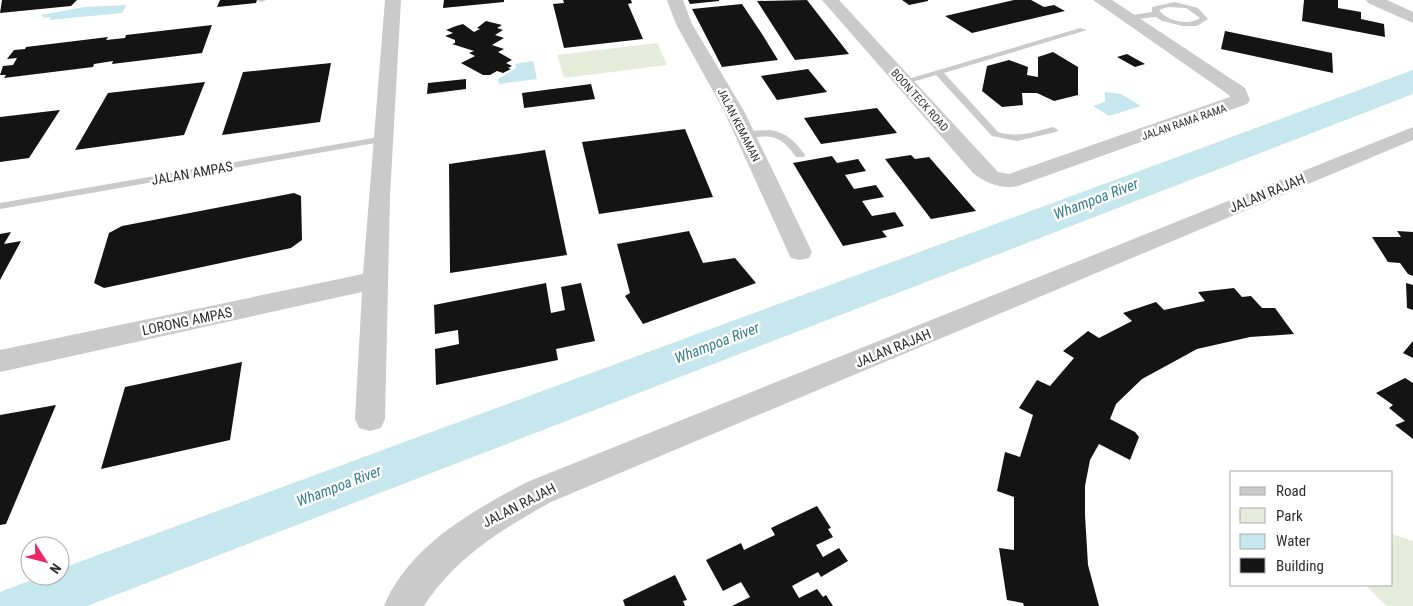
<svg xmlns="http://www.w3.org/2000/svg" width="1413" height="606" font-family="'Roboto Condensed',sans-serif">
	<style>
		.green { fill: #e7ecda }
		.water { fill: #c5e7ed }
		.building { fill: #141414 }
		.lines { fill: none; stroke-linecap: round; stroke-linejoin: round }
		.service { fill: #cacaca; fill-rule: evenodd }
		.minor { fill: #cacaca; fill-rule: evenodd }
		.labels { text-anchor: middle; stroke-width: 5; stroke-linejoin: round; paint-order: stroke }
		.far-street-label { font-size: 11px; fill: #2d2d2d; stroke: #fff }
		.street-label { font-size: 14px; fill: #2d2d2d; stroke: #fff }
		.water-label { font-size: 15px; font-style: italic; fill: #367f8c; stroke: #fff }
	</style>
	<rect width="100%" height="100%" fill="#fff"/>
	<g class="green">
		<polygon points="657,43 667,65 564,78 557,55"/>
		<polygon points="1392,534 1413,541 1413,606 1387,606 1365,585 1392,585"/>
	</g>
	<g class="water">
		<polygon points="127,5 122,13 49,20 51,17 45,18 41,15 85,7"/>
		<polygon points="533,61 537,79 499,84 498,79 516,68 515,64"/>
		<polygon points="1413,70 1413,94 87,606 0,606 0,592 42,576 60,576 60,569"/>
		<polygon points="1105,92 1121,94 1141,106 1109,116 1093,106 1105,102"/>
	</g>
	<g class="building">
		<polygon points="2,0 77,0 71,6 0,13"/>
		<polygon points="220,0 257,0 256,3 217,7"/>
		<polygon points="444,0 504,0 504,2 443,8"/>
		<polygon points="563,0 631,0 632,3 628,4 643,39 564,48 553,4 564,3"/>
		<polygon points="688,0 719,0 719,1 690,4"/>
		<polygon points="807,0 849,54 795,60 757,1"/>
		<polygon points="902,0 928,0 928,1 909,5"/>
		<polygon points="1014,0 1031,0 1044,7 1054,5 1065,11 972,33 945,16"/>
		<polygon points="1304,0 1338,0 1338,8 1361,12 1361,19 1384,24 1385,37 1302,21"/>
		<polygon points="742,4 762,34 778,60 722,67 692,9"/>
		<polygon points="486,21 502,25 497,28 503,30 495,35 504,38 492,45 504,49 498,52 512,60 506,63 512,66 508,68 511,69 503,73 497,71 490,75 483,75 461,63 475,56 469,53 474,51 452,44 455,43 455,40 445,36 453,33 446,30 456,26 463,24 474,32 480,29 477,28"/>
		<polygon points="212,25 202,53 112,64 113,61 94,64 93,67 4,78 6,75 0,75 3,66 13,65 17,58 7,59 14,50 25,49 26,47 108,37 106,40 125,38 126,35"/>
		<polygon points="1225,31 1332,53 1333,73 1221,49"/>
		<polygon points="1053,52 1078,67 1078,95 1054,101 1037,93 1022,93 1023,105 1002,107 982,91 987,66 1009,60 1028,67 1027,75 1038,77 1038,57"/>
		<polygon points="1127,54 1145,64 1135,67 1117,57"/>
		<polygon points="331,63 320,122 222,135 243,72"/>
		<polygon points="808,69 827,92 777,100 761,76"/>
		<polygon points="466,79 466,89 427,94 428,83"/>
		<polygon points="205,82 184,135 75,150 108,93"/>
		<polygon points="591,84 595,99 524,108 522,93"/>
		<polygon points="877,108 897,133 821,144 804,118"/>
		<polygon points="60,110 29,158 0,162 0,117"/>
		<polygon points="685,129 713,197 599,214 582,142"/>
		<polygon points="545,150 567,255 450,273 449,164"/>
		<polygon points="911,155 915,159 929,157 976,211 931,219 885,159"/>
		<polygon points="832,156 837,163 858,159 866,171 845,175 854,189 876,185 884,197 862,201 872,216 895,212 904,226 882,231 887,237 843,246 793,163"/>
		<polygon points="294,193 301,196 302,240 291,248 104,288 94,283 109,233 122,226"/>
		<polygon points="689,231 703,263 735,258 756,283 643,324 625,296 630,293 617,244"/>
		<polygon points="1397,231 1413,232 1413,276 1408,274 1400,263 1388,262 1372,237 1401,237"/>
		<polygon points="11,232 4,244 21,241 0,280 0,234"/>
		<polygon points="546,283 551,313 565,310 561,287 581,283 595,341 556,349 558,360 436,385 435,349 459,344 458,330 435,334 434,305"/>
		<polygon points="1406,283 1413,285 1413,310 1407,308"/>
		<polygon points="1234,288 1242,297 1251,296 1262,308 1275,308 1294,334 1250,337 1197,349 1142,379 1116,404 1110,419 1135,432 1139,437 1130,460 1099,444 1090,460 1085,486 1085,515 1088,565 1099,606 1024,606 1023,603 1007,600 999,548 1014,550 1014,497 997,491 1005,452 1020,457 1033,415 1019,408 1037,380 1050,386 1074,358 1063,351 1088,331 1099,338 1132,321 1123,313 1156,302 1164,310 1205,301 1198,292"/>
		<polygon points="1413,341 1413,358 1403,353"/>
		<polygon points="242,362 230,440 101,469 125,387"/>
		<polygon points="1405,378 1413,383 1413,439 1395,425 1405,421 1389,408 1393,405 1376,393"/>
		<polygon points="56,405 6,524 0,525 0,415"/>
		<polygon points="817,506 831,528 828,529 833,537 816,545 823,557 839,548 848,561 821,577 818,572 792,586 799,598 817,589 823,597 826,595 833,606 732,606 750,597 741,582 723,591 706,560 741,543 744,550 775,535 771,528"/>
		<polygon points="675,575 687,600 683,601 685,606 625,606 623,600"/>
	</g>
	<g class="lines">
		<g class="service">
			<polygon points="256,0 266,0 262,2"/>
			<path d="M1175,2L1198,8L1208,19L1197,26H1183L1162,21L1156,17L1126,20L1122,18L1126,16L1152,12V7ZM1168,7L1186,8L1200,18C1189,26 1166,21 1159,10Z"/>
			<path d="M1080,28L1087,30L944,73L998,132C1018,138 1034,132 1053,127L1058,130L1056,132L1017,141L992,136L936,75L902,85L898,82Z"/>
			<path d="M770,130C787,133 795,141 805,155L804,157H796C771,120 755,147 740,134L745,131Z"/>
			<polygon points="384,136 389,139 387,141 0,209 0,203"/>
		</g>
		<g class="minor">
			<polygon points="385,0 401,0 390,196 385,419 381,428 370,431 359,428 355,419 362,292 0,372 0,350 363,274"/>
			<polygon points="667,0 683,0 692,24 744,111 812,252 809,258 800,260 791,258 788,252 724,111 676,24"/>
			<path d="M822,0H839L998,172L1009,174L1230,97L1229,95L1093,0H1112L1245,88L1250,100L1247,104L1018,186C1002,190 985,183 973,173Z"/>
			<polygon points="1366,0 1387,0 1413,12 1413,23 1368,3"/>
			<path d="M1413,127V140L551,502C501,530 455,558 424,606H384C409,546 472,511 527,482Z"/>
		</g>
	</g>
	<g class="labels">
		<g class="far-street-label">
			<text transform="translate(920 100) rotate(48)" y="4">BOON TECK ROAD</text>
			<text transform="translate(1184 122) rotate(-19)" y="4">JALAN RAMA RAMA</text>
			<text transform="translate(739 125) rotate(63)" y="4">JALAN KEMAMAN</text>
		</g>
		<g class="street-label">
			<text transform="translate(192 173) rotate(-10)" y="5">JALAN AMPAS</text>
			<text transform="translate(1267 193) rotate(-22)" y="5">JALAN RAJAH</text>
			<text transform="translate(187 321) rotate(-12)" y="5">LORONG AMPAS</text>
			<text transform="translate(893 348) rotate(-22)" y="5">JALAN RAJAH</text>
			<text transform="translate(519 505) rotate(-27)" y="5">JALAN RAJAH</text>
		</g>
		<g class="water-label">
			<text transform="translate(1096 199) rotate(-21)" y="5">Whampoa River</text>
			<text transform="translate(717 343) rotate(-21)" y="5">Whampoa River</text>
			<text transform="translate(339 486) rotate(-21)" y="5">Whampoa River</text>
		</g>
	</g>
	<rect x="1230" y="471" width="162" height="115" fill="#ffffff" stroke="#ababab"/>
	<rect x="1240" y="487" width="25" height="8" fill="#cacaca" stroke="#ababab"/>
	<text x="1276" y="496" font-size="15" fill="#2d2d2d">Road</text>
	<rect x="1240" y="508" width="25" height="15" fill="#e7ecda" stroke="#ababab"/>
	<text x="1276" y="521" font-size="15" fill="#2d2d2d">Park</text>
	<rect x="1240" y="534" width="25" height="15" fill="#c5e7ed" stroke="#ababab"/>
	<text x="1276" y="546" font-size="15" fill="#2d2d2d">Water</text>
	<rect x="1240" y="558" width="25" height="15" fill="#141414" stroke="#ababab"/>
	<text x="1276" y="571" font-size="15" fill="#2d2d2d">Building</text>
	<g transform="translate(45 561) rotate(126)"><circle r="24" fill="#ffffff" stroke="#ababab"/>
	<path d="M0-4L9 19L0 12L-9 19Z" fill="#ed2664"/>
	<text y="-8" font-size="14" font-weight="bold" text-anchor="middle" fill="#2d2d2d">N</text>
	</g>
</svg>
